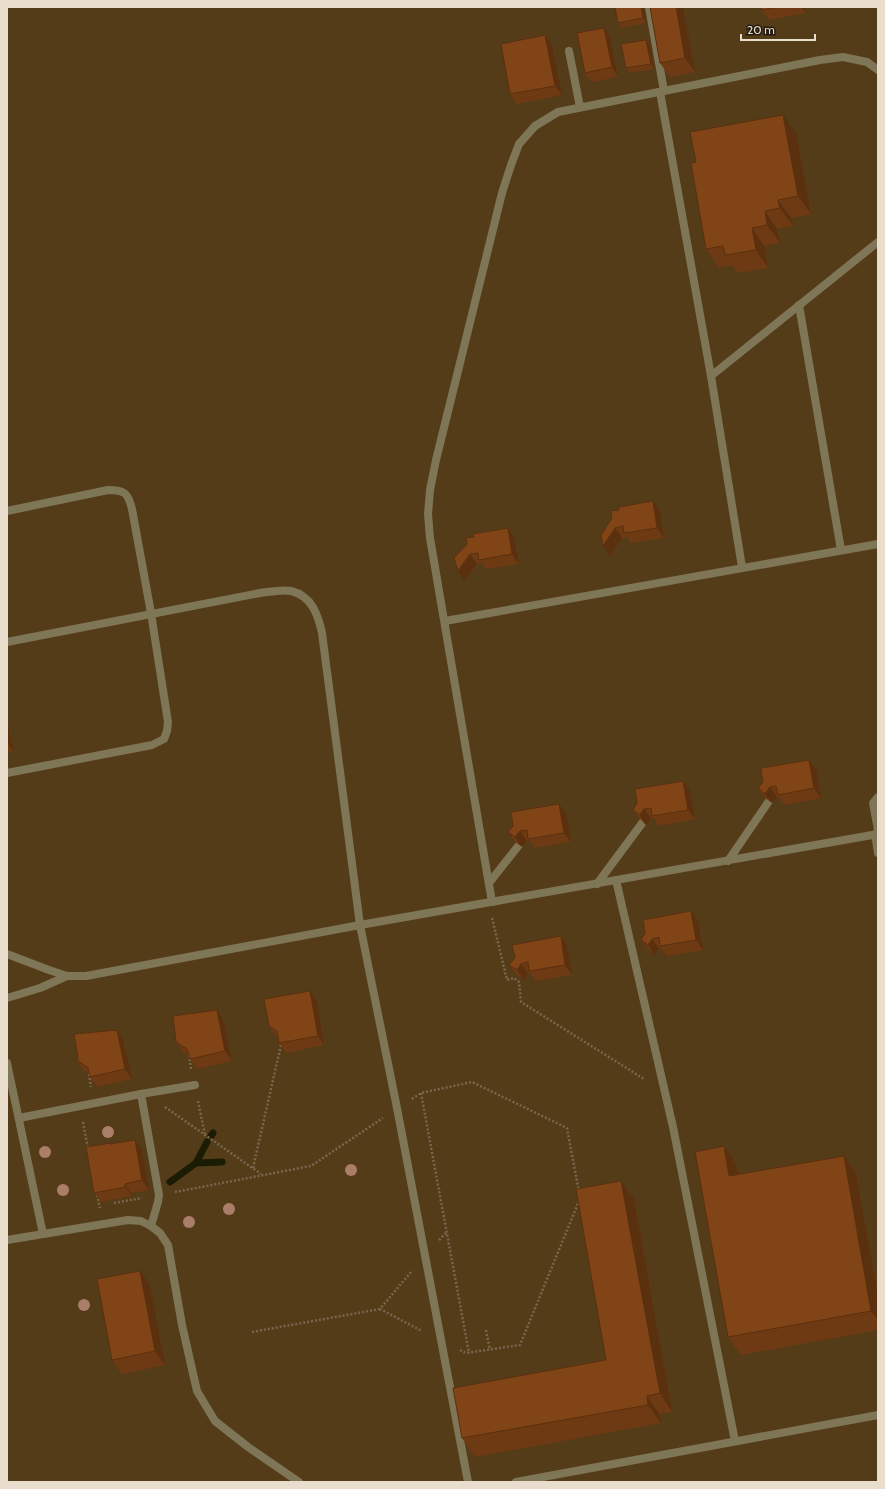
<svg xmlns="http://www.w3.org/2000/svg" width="885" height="1489" font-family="Cabin,sans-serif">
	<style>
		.built { fill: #543c19 }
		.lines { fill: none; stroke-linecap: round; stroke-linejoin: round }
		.stream { stroke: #1a1c04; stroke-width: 7 }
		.path { stroke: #78664f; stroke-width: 2.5; stroke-dasharray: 2 2; stroke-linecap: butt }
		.service { stroke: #7f7657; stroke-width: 8 }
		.tree { fill: #ab7e6a }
		.wall { fill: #6e3a13 }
		.shaded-wall { fill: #5a300f }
		.building { fill: #804416; stroke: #5a300f }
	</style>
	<rect width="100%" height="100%" fill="#463217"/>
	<rect class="built" x="7" y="7" width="871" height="1475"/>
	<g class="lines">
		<g class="stream">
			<polyline points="211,1136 213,1133"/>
			<polyline points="196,1163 207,1142"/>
			<polyline points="170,1182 196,1163 222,1162"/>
		</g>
		<g class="path">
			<polyline points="492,918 507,980 514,978 519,982 521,1002 644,1079"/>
			<polyline points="189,1055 191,1069"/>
			<polyline points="89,1074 91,1087"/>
			<polyline points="421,1093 469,1353"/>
			<polyline points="412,1099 421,1093 472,1082 567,1128 579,1192"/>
			<polyline points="198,1101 205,1135"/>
			<polyline points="165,1107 261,1174"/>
			<polyline points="83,1122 88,1149"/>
			<polyline points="253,1168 281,1045"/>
			<polyline points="175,1192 311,1166 383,1118"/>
			<polyline points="97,1195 100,1208"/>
			<polyline points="114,1203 142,1198"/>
			<polyline points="439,1240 447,1232"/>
			<polyline points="411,1272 380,1309 422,1331"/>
			<polyline points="486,1330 490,1350"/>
			<polyline points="252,1332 380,1309"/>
			<polyline points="460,1350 466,1353 520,1345 579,1201"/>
		</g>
		<g class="service">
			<polyline points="649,7 664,91"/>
			<polyline points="569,51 580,107"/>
			<polyline points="660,92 711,376 742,567"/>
			<polyline points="799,305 841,550"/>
			<polyline points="711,376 878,242"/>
			<path d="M7,511L108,490C125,490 128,493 132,509L151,613L168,722L167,731L164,739L152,745L7,773"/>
			<polyline points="445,621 878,544"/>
			<path d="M7,642L260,593C269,592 282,589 291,591C312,596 318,615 322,633L360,925L397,1108L468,1482"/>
			<polyline points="878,797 873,803 878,830"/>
			<polyline points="875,834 878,853"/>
			<polyline points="728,861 769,801"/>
			<polyline points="616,880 673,1127 735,1441"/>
			<polyline points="489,883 519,845"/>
			<polyline points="597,884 643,822"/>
			<polyline points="492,902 430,538 428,514 430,490 436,460 502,193 511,165 519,144 535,126 558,112 820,60 843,57 867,62 878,70"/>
			<polyline points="7,954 49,970 67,976 86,976 360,925 878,834"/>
			<polyline points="7,998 40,988 67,976"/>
			<polyline points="7,1063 43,1234"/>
			<polyline points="141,1094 195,1085"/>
			<polyline points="19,1118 141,1094 159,1195 158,1202 151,1226"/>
			<polyline points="7,1240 128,1220 141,1221 151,1226 160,1233 168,1245 182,1325 197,1391 215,1421 248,1447 299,1482"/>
			<polyline points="516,1482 878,1415"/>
		</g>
	</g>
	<g class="tree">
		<circle cx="108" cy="1132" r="6"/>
		<circle cx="45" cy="1152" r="6"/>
		<circle cx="351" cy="1170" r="6"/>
		<circle cx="63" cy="1190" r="6"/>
		<circle cx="229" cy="1209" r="6"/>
		<circle cx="189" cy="1222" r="6"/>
		<circle cx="84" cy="1305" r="6"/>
	</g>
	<g class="wall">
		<polygon points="615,7 644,7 646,23 621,28 618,23"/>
		<polygon points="650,7 683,7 695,72 670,77 660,63"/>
		<polygon points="761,7 805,7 806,13 769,20 762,10"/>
		<polygon points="545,35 552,45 562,95 517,104 510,94"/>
		<polygon points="610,37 618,77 592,82 585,73"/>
		<polygon points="646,40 650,45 654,69 629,73 626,68"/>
		<polygon points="796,133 811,214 791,218 793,226 777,229 780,243 764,246 768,268 738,273 732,265 719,268 706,249"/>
		<polygon points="660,511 664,538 631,543 627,537 622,538 610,556 612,518"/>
		<polygon points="508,528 514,538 519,564 486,569 482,563 477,564 464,580 458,571 474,537"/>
		<polygon points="7,719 13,751 7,752"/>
		<polygon points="816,769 821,798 785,805 779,797 777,797 772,803 765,798 758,788"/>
		<polygon points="683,781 690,791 695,819 659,826 654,818 651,818 646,825 640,819 633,810"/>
		<polygon points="566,813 571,842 535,848 529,840 527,841 522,847 515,842 508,832"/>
		<polygon points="698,921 703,950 667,956 661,948 659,948 654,955 648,949 641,940"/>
		<polygon points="561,936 567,946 572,975 536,981 530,973 528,973 524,980 516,974 509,965"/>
		<polygon points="310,991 317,1001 324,1045 286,1053 279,1043 278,1037 276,1036 269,1026"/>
		<polygon points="223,1020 232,1061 197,1069 190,1059 189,1055 183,1052 176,1042"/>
		<polygon points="123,1039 132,1079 97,1087 90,1077 89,1074 83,1070 77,1060"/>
		<polygon points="111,1143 111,1144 142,1149 149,1190 131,1193 132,1196 101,1202 94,1193"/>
		<polygon points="844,1156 856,1174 878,1295 878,1330 741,1355 728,1337 736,1164 738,1175"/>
		<polygon points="634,1199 672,1412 659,1414 661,1423 475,1457 462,1438 606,1360"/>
		<polygon points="140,1271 150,1285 165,1365 122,1374 112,1360"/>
	</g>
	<g class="shaded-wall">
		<polygon points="641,7 644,7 646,23 643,18"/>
		<polygon points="676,7 683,7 695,72 685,58"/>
		<polygon points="802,7 805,7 806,13"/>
		<polygon points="604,28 610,37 618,77 612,67"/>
		<polygon points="545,35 552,45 562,95 555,86"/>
		<polygon points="646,40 650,45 654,69 651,64"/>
		<polygon points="783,115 796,133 811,214 798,196"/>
		<polygon points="778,200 791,218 793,226 780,208"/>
		<polygon points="765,211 777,229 780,243 767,225"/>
		<polygon points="752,228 764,246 768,268 756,250"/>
		<polygon points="653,501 660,511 664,538 657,528"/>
		<polygon points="508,528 514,538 519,564 512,554"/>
		<polygon points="615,528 622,538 610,556 603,546"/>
		<polygon points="470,554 477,564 464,580 458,571"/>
		<polygon points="7,719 13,751 7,742"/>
		<polygon points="809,760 816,769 821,798 814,788"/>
		<polygon points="683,781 690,791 695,819 688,810"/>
		<polygon points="770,787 777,797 772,803 765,794"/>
		<polygon points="559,804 566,813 571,842 564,833"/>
		<polygon points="644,809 651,818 646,825 640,815"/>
		<polygon points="520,831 527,841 522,847 515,837"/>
		<polygon points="691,911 698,921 703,950 696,940"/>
		<polygon points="561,936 567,946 572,975 565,965"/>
		<polygon points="652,939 659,948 654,955 648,945"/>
		<polygon points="521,964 528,973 524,980 517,970"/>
		<polygon points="310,991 317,1001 324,1045 318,1036"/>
		<polygon points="217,1010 223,1020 232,1061 225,1051"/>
		<polygon points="117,1030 123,1039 132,1079 125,1069"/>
		<polygon points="135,1140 142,1149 149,1190 142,1180"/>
		<polygon points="724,1146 736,1164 742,1194 729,1176"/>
		<polygon points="844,1156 856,1174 878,1295 878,1320 871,1311"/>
		<polygon points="621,1181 634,1199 672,1412 660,1393"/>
		<polygon points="125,1184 131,1193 132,1196 125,1187"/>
		<polygon points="140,1271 150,1285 165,1365 155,1351"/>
		<polygon points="647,1396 659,1414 661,1423 648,1405"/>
	</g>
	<g class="building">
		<polygon points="615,7 641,7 643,18 618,23"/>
		<polygon points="650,7 676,7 685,58 660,63"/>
		<polygon points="761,7 779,7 762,10"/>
		<polygon points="604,28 612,67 585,73 577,33"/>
		<polygon points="545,35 555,86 510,94 501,44"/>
		<polygon points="646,40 651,64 626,68 621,44"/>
		<polygon points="783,115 798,196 778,200 780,208 765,211 767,225 752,228 756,250 725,255 723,246 706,249 691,163 696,162 690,132"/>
		<polygon points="653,501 657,528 624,533 623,526 615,528 603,546 601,535 612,518 611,511 619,510 619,507"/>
		<polygon points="508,528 512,554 479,560 478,553 470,554 458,571 454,558 467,544 466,538 474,537 473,534"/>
		<polygon points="809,760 814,788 778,795 776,786 770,787 765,794 758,788 763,782 761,768"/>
		<polygon points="683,781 688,810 652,816 651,808 644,809 640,815 633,810 637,803 635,789"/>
		<polygon points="559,804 564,833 528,839 527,830 520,831 515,837 508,832 513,826 511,812"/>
		<polygon points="691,911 696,940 660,946 659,937 652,939 648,945 641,940 645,933 643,920"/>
		<polygon points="561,936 565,965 529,971 528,962 521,964 517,970 509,965 515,958 512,945"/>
		<polygon points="310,991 318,1036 279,1043 277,1031 269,1026 264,999"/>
		<polygon points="217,1010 225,1051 190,1059 187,1049 176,1042 173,1016"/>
		<polygon points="117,1030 125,1069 90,1077 88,1068 77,1060 78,1058 74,1034"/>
		<polygon points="135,1140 142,1180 125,1184 125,1187 94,1193 86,1147 111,1143 110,1144"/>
		<polygon points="724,1146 729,1176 844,1156 871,1311 728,1337 695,1152"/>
		<polygon points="621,1181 660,1393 647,1396 648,1405 462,1438 453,1388 606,1360 576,1189"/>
		<polygon points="140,1271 155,1351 112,1360 97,1279"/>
	</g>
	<rect width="885" height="1489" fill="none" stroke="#e9ddcd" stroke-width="16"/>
	<path d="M741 34v6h74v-6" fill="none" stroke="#e9ddcd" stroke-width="2"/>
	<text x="747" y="34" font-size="12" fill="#e9ddcd" stroke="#251c11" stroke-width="3" paint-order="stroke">20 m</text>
</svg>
